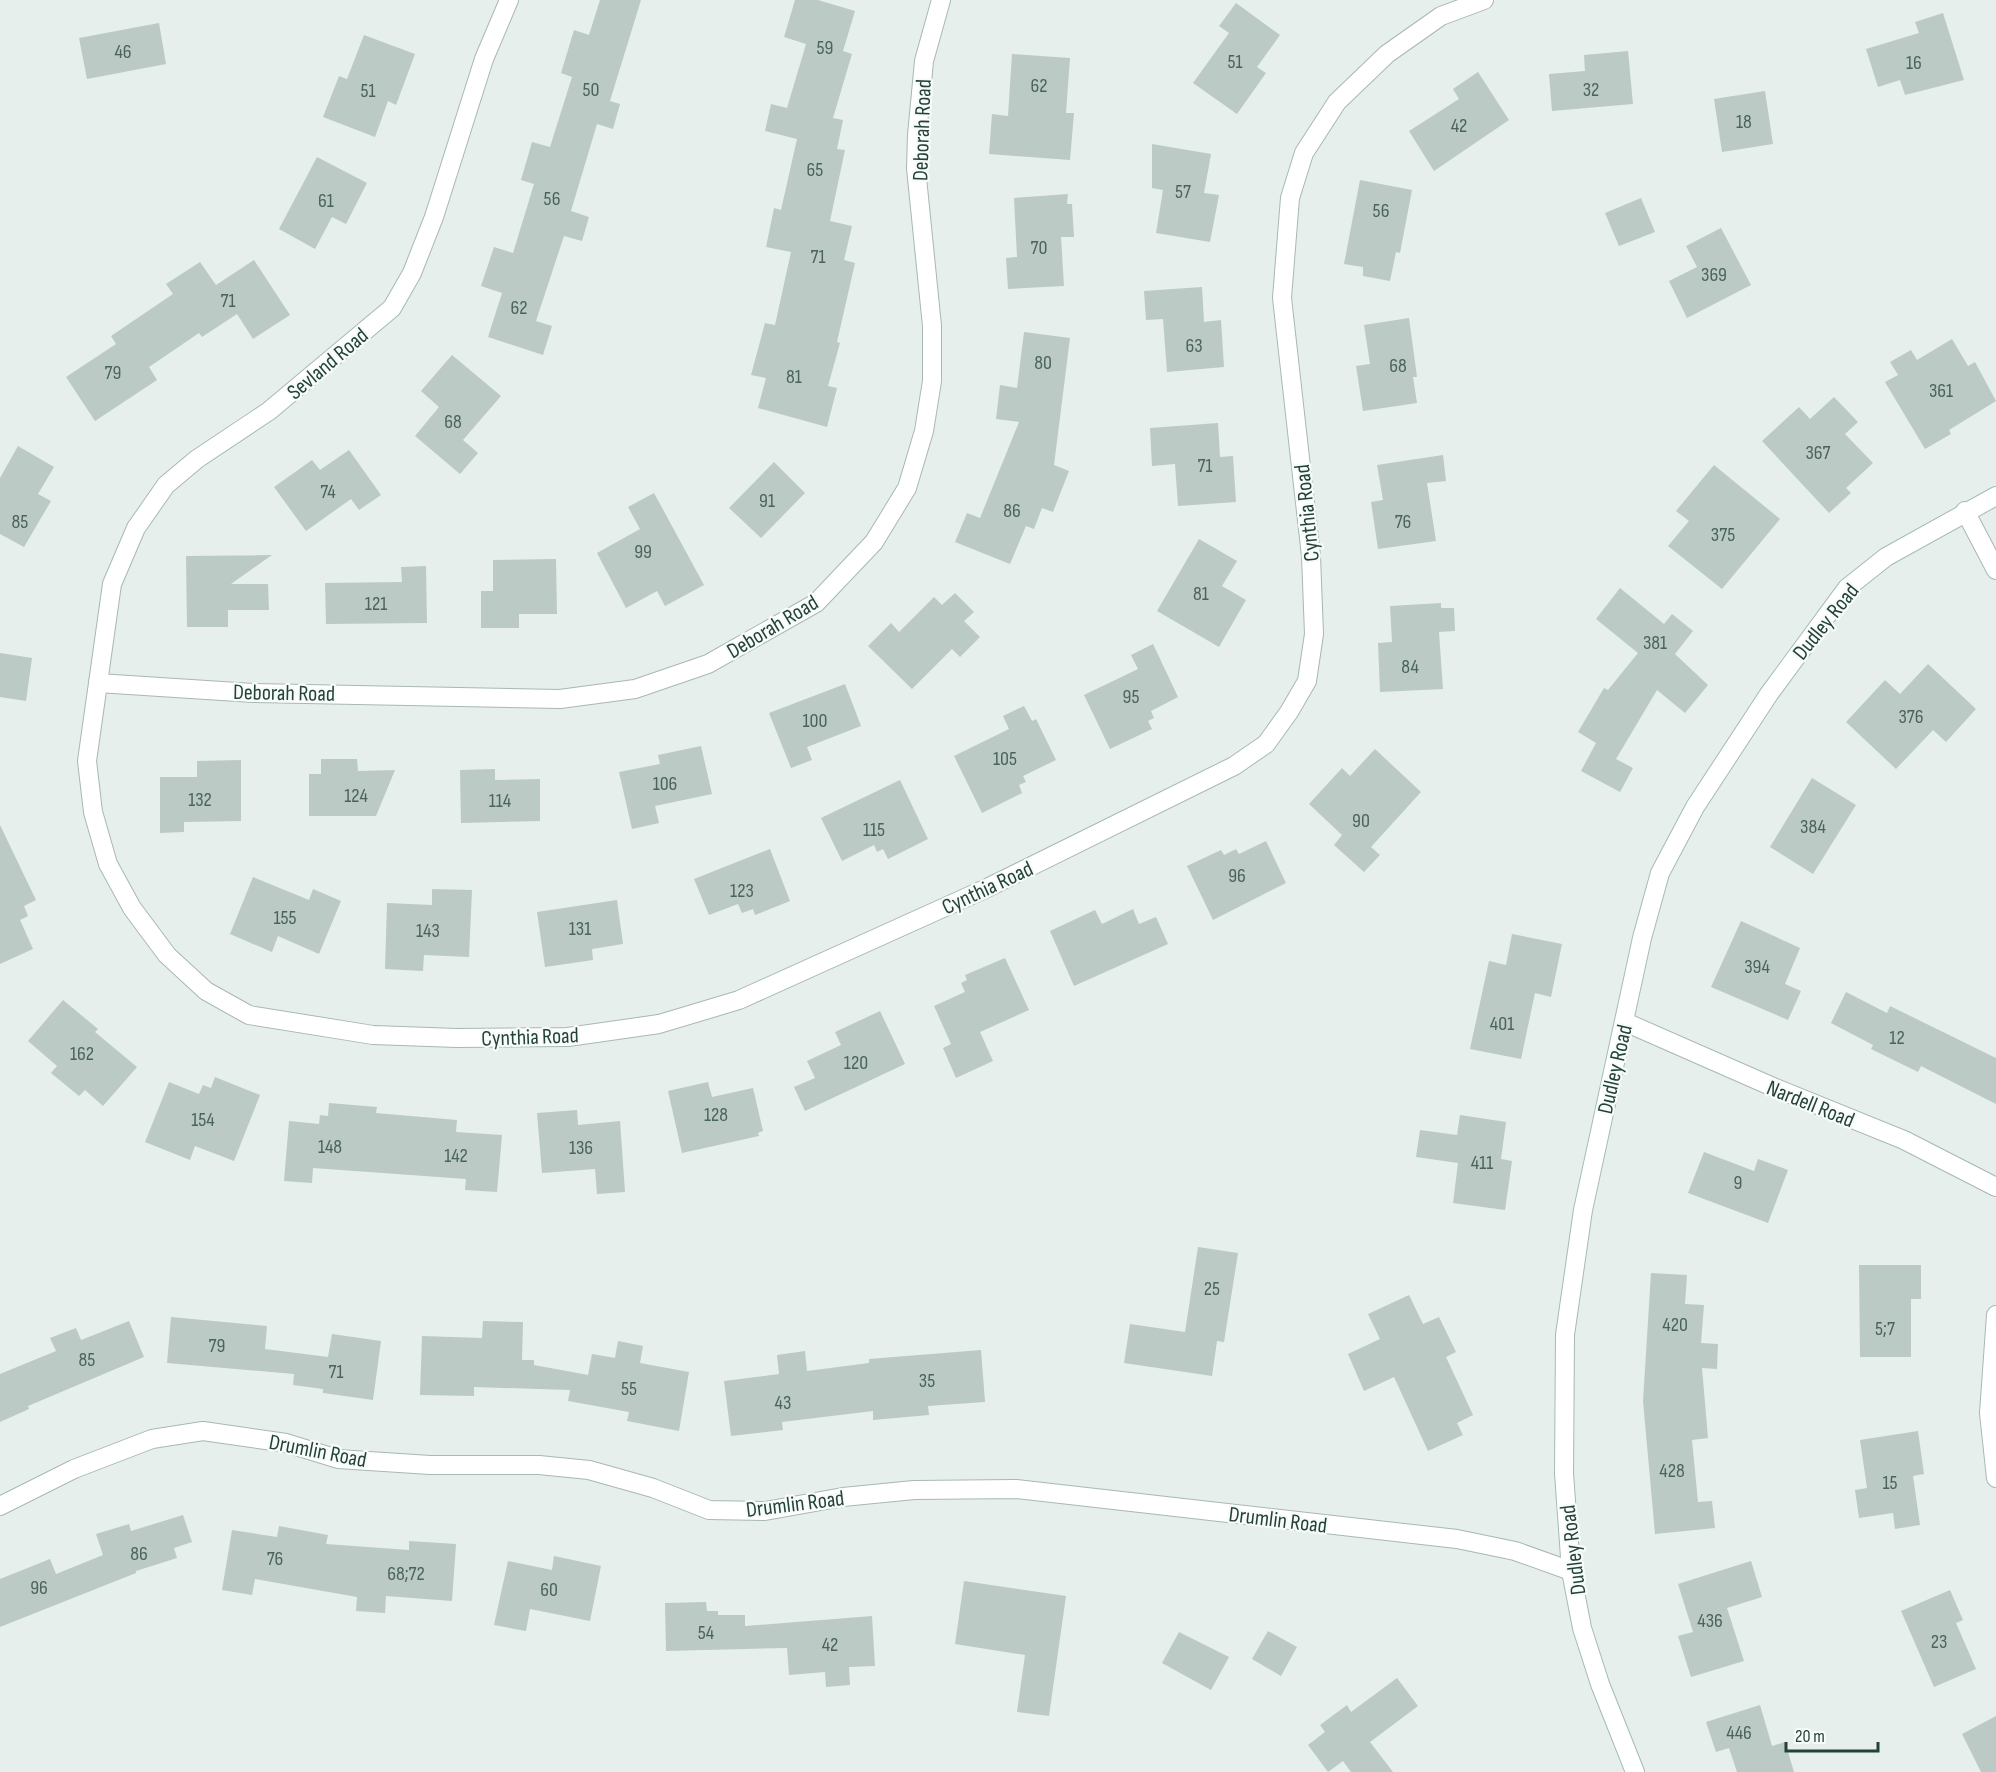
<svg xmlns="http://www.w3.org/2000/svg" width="1996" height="1772" font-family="'Sofia Sans Condensed',sans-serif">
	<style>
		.building { fill: #bbcac4 }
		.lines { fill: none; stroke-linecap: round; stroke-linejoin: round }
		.street-casing { stroke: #a8b8b2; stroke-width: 20 }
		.secondary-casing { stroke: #a4bbb3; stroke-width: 20 }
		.street { stroke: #fff; stroke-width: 18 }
		.secondary { stroke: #fff; stroke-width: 18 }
		.labels { text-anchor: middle; stroke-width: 4.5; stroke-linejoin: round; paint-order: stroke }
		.number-label { font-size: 20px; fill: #4a645c }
		.street-label { font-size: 22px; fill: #24423a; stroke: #f7fbf9 }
	</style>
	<rect width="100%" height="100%" fill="#e6efeb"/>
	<g class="building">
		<polygon points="600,0 641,0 610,101 620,104 613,129 597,124 571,211 589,217 582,241 564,236 536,321 552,326 543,355 488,337 502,293 481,286 494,247 513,253 534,184 521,180 532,142 550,147 572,77 561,73 574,30 589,35"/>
		<polygon points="795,0 818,0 855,11 843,51 852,54 833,118 843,120 837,149 845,150 830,221 852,226 844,260 855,263 837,342 840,343 828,386 837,388 827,427 758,408 766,378 751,375 765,323 775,325 791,252 766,247 774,208 781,210 797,139 765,131 771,104 787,108 806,44 784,37"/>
		<polygon points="1236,3 1280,35 1257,67 1266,73 1237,114 1193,83 1229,33 1219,26"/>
		<polygon points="1943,13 1964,80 1905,95 1900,80 1878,87 1866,49 1919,33 1915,22"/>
		<polygon points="159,23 166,64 87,79 79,38"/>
		<polygon points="364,35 415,54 396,105 388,101 375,137 323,117 339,76 347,79"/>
		<polygon points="1628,51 1633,104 1552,111 1549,74 1585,71 1584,55"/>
		<polygon points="1012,54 1070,58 1066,113 1074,113 1070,160 989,154 992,114 1008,116"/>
		<polygon points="1478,72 1509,120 1434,171 1409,131 1459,99 1453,89"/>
		<polygon points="1765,91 1773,144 1722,152 1714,99"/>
		<polygon points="1152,144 1211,154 1204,193 1219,195 1210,242 1156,233 1163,190 1152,188"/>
		<polygon points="317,157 367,183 346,224 332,217 315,249 279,229"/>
		<polygon points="1360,180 1412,190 1400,253 1396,252 1390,281 1363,276 1363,267 1344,264"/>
		<polygon points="1068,194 1067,204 1072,204 1074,237 1061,237 1064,286 1008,289 1006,258 1017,257 1014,198"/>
		<polygon points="1641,198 1655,232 1619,246 1605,213"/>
		<polygon points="1721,228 1751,285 1687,318 1669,281 1697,267 1686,246"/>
		<polygon points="254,260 290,315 253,339 237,314 202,337 199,333 149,367 157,380 95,421 66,377 116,344 111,336 173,294 166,284 200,262 216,285"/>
		<polygon points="1202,287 1204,322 1221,320 1224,367 1167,372 1163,319 1146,320 1144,291"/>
		<polygon points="1409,318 1417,377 1413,377 1417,403 1363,411 1356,366 1370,364 1364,325"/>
		<polygon points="1024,332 1070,338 1054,465 1069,471 1053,512 1042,508 1034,529 1026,526 1010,564 955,542 967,513 980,518 1019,422 996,419 1000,385 1017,388"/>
		<polygon points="1952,339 1968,366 1975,362 1996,401 1949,430 1951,434 1925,449 1885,382 1898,375 1890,362 1911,350 1917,360"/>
		<polygon points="452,355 501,396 463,440 478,453 460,474 415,436 439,407 421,391"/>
		<polygon points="1834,397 1858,422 1845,434 1873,463 1846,488 1851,493 1829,513 1762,441 1799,407 1810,419"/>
		<polygon points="1218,423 1220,457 1233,456 1236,502 1178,506 1175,464 1152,466 1150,428"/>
		<polygon points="18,446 54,467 38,494 51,501 24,547 0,534 0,478"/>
		<polygon points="349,450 381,495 359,510 351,499 306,531 274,487 312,460 320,470"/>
		<polygon points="1443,455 1446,481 1427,483 1436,541 1378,549 1371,502 1383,500 1377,465"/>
		<polygon points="774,462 805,493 761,538 729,508"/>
		<polygon points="1714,465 1780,519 1722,589 1668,546 1689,521 1676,511"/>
		<polygon points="654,493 704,585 665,606 657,591 626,608 597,553 640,529 628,507"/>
		<polygon points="1199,539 1237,561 1222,586 1246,600 1219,647 1157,611"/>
		<polygon points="272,555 231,584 268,584 269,610 228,610 228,627 187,627 186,556"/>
		<polygon points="556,559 557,614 519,614 519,628 481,628 481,591 493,591 493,560"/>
		<polygon points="426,566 427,623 326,624 325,583 402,582 401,567"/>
		<polygon points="1620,588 1664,624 1672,614 1693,631 1675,654 1708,685 1685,713 1657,690 1616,759 1633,768 1620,792 1581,771 1596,743 1578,732 1604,688 1608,690 1638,653 1596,619"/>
		<polygon points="955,593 974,612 964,621 980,637 960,657 952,649 912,689 868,646 891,623 899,632 934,597 942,605"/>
		<polygon points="1441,603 1441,608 1454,608 1455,631 1439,632 1443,689 1380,692 1378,643 1392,642 1390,606"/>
		<polygon points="1153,644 1178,697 1151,711 1154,718 1148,721 1152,729 1110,749 1084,695 1138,669 1131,655"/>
		<polygon points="0,653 32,658 26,701 0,697"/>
		<polygon points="1928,664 1976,709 1946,742 1933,730 1896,769 1846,722 1885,680 1900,694"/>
		<polygon points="845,684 861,726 807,747 812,760 791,768 769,713"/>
		<polygon points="1024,706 1032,721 1036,719 1056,760 1023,776 1026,782 1019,785 1022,793 982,813 954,756 1009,729 1003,716"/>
		<polygon points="701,746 712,794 655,806 659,823 632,829 619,772 660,764 658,755"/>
		<polygon points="1375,749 1421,792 1371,847 1380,855 1364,872 1334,845 1342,835 1309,804 1342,768 1350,776"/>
		<polygon points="321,759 357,759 358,771 395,770 376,816 309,816 309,774 321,774"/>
		<polygon points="241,760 241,821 184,822 184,832 160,833 160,777 197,777 197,761"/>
		<polygon points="495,769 495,780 540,779 540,821 461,823 460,770"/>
		<polygon points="1812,778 1856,805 1813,874 1770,847"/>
		<polygon points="900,780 928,839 888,859 883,849 877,852 874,845 842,861 821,818"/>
		<polygon points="0,825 36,900 24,906 28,916 20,920 33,949 0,964"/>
		<polygon points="1266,841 1286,883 1213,920 1187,866 1221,850 1224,855 1236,849 1239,854"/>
		<polygon points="770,849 790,901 755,915 753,909 742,913 738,904 709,915 694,879"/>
		<polygon points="253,877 309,900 313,889 341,901 319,954 278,936 272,952 230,934"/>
		<polygon points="432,889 472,890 469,957 424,955 423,971 385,969 387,903 432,905"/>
		<polygon points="617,900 623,944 592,949 593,960 545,967 537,912"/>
		<polygon points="1133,909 1139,924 1156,917 1168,944 1074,986 1050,931 1095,910 1102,924"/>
		<polygon points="1741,921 1800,948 1785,984 1801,991 1788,1020 1711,987"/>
		<polygon points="1512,934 1562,944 1551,997 1535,993 1521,1059 1470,1049 1489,961 1506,965"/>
		<polygon points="1005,958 1029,1010 980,1032 993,1061 956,1078 943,1048 951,1044 934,1006 965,992 961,983 967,980 965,975"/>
		<polygon points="1846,992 1887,1013 1890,1006 1996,1058 1996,1104 1921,1066 1918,1072 1871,1049 1873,1045 1831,1023"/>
		<polygon points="63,1000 98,1029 95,1032 137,1067 103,1106 85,1090 79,1096 51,1073 57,1066 28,1041"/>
		<polygon points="880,1011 905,1064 805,1111 794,1087 815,1078 807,1061 841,1045 835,1032"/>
		<polygon points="215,1077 260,1095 234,1161 195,1146 190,1160 145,1142 169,1082 199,1094 203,1085 211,1088"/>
		<polygon points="708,1082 712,1097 753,1088 763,1131 758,1133 759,1136 682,1153 668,1091"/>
		<polygon points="329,1103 377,1107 376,1113 457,1120 456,1132 502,1135 497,1192 465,1190 466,1179 313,1168 312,1183 284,1181 289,1121 319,1124 320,1115 328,1116"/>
		<polygon points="577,1110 578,1125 620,1121 625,1192 597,1194 595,1169 542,1173 537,1113"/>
		<polygon points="1460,1115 1506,1122 1501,1159 1512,1161 1505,1210 1453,1203 1458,1163 1416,1157 1420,1130 1457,1135"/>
		<polygon points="1704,1152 1754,1171 1758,1159 1788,1170 1768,1223 1688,1193"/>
		<polygon points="1198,1247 1238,1253 1224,1342 1217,1341 1212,1376 1124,1363 1130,1324 1185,1332"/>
		<polygon points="1859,1265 1921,1265 1921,1299 1911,1299 1911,1357 1860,1357"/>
		<polygon points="1651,1273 1687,1275 1685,1304 1704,1305 1701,1343 1718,1344 1717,1369 1702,1368 1708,1438 1692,1440 1698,1502 1712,1501 1715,1528 1655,1534 1643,1401"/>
		<polygon points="1409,1295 1423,1324 1439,1317 1456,1352 1446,1357 1473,1415 1457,1423 1463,1435 1428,1451 1394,1377 1364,1391 1348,1354 1380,1339 1368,1314"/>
		<polygon points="171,1317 267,1326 265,1349 328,1357 332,1334 381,1341 373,1400 323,1393 323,1389 293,1385 294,1374 167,1363"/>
		<polygon points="129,1321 144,1357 28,1406 29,1409 0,1422 0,1374 56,1351 50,1338 76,1328 81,1340"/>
		<polygon points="483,1321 523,1322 522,1360 534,1360 534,1365 588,1375 592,1354 615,1358 618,1341 643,1346 640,1363 689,1372 679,1431 627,1421 629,1412 568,1401 570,1390 474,1387 474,1396 420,1395 422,1336 482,1338"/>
		<polygon points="981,1350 985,1402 928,1406 929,1415 873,1420 873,1411 782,1422 783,1430 731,1436 724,1381 779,1374 777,1355 805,1351 807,1371 869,1363 869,1359"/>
		<polygon points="1918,1431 1924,1474 1913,1476 1920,1525 1895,1529 1893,1513 1859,1518 1855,1490 1867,1488 1860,1440"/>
		<polygon points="183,1515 192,1542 174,1548 177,1558 136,1571 136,1573 0,1627 0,1579 50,1559 56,1574 103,1555 96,1534 129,1524 131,1531"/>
		<polygon points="279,1526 328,1535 326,1544 409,1550 409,1541 456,1544 452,1601 386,1596 385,1613 356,1611 357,1597 255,1579 252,1595 222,1590 232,1530 277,1537"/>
		<polygon points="554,1556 601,1566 590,1621 530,1609 526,1631 494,1625 508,1561 552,1570"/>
		<polygon points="1751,1561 1762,1597 1727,1608 1744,1661 1691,1677 1678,1636 1693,1632 1678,1584"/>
		<polygon points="964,1581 1066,1596 1049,1716 1017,1712 1025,1655 955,1644"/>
		<polygon points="1950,1590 1963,1620 1956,1623 1976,1669 1934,1687 1901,1611"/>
		<polygon points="706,1602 707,1611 718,1611 718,1615 745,1615 745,1626 872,1616 875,1666 849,1667 850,1685 826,1687 825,1672 789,1675 787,1648 666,1651 665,1603"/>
		<polygon points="1268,1631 1297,1647 1281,1676 1252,1659"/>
		<polygon points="1179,1632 1229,1657 1211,1690 1162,1663"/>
		<polygon points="1397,1678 1418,1706 1370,1742 1393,1772 1351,1772 1343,1761 1328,1772 1308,1745 1325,1732 1320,1725 1347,1705 1351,1712"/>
		<polygon points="1760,1705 1772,1746 1785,1742 1794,1772 1737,1772 1729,1748 1716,1752 1706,1722"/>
		<polygon points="1996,1716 1996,1772 1981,1772 1962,1734"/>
	</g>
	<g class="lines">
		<g class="street-casing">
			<g id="street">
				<polyline points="509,0 484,59 434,217 412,273 392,308 269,411 197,459 166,485 136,528 112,584 87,761 93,812 108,864 132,908 167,955 206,991 249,1015 373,1035 457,1038 568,1037 659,1024 739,1000 985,889 1234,766 1266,744 1289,712 1307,681 1314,634 1311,556 1282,298 1290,198 1304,153 1337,102 1387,54 1441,16 1484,0"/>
				<polyline points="1965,511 1996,570"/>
				<polyline points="98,683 253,693 560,699 635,689 708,664 816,603 874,542 907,488 924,431 932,381 932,326 916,168 917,135 924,61 941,0"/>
				<polyline points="1625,1022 1773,1087 1904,1140 1996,1187"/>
				<polyline points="1996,1315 1989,1413 1996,1478"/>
				<polyline points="0,1506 74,1469 152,1439 203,1431 286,1443 338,1459 430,1465 539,1465 589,1470 653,1488 709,1510 765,1511 843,1497 914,1490 1016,1489 1457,1539 1515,1551 1571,1571"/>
			</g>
		</g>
		<g class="secondary-casing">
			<polyline id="secondary" points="1635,1772 1600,1684 1582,1628 1571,1571 1564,1473 1565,1335 1583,1210 1642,938 1660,873 1695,807 1769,694 1847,588 1886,557 1996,496"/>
		</g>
		<use href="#street" class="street"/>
		<use href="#secondary" class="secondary"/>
	</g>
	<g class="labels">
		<g class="number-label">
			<text x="825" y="54">59</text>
			<text x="123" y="58">46</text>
			<text x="1235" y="68">51</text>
			<text x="1914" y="69">16</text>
			<text x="1039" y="92">62</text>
			<text x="591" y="96">50</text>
			<text x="1591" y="96">32</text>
			<text x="368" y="97">51</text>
			<text x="1744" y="128">18</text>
			<text x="1459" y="132">42</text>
			<text x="815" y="176">65</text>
			<text x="1183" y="198">57</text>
			<text x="552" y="205">56</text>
			<text x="326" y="207">61</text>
			<text x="1381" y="217">56</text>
			<text x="1039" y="254">70</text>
			<text x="818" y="263">71</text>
			<text x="1714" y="281">369</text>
			<text x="228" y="307">71</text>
			<text x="519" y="314">62</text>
			<text x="1194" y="352">63</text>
			<text x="1043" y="369">80</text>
			<text x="1398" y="372">68</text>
			<text x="113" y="379">79</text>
			<text x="794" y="383">81</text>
			<text x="1941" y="397">361</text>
			<text x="453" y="428">68</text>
			<text x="1818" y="459">367</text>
			<text x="1205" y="472">71</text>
			<text x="328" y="498">74</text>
			<text x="767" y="507">91</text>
			<text x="1012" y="517">86</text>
			<text x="20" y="528">85</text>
			<text x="1403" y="528">76</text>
			<text x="1723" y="541">375</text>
			<text x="643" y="558">99</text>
			<text x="1201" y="600">81</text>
			<text x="376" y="610">121</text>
			<text x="1655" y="649">381</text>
			<text x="1410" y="673">84</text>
			<text x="1131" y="703">95</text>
			<text x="1911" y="723">376</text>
			<text x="815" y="727">100</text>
			<text x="1005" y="765">105</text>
			<text x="665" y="790">106</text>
			<text x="356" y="802">124</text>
			<text x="200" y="806">132</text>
			<text x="500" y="807">114</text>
			<text x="1361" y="827">90</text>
			<text x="1813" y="833">384</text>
			<text x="874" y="836">115</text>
			<text x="1237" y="882">96</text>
			<text x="742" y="897">123</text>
			<text x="285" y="924">155</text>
			<text x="580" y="935">131</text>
			<text x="428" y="937">143</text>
			<text x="1757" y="973">394</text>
			<text x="1502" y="1030">401</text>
			<text x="1897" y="1044">12</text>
			<text x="82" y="1060">162</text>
			<text x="856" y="1069">120</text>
			<text x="716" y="1121">128</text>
			<text x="203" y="1126">154</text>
			<text x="330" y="1153">148</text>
			<text x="581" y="1154">136</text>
			<text x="456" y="1162">142</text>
			<text x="1482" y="1169">411</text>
			<text x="1738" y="1189">9</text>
			<text x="1212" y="1295">25</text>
			<text x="1675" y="1331">420</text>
			<text x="1885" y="1335">5;7</text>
			<text x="217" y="1352">79</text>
			<text x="87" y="1366">85</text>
			<text x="336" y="1378">71</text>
			<text x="927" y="1387">35</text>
			<text x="629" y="1395">55</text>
			<text x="783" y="1409">43</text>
			<text x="1672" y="1477">428</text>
			<text x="1890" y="1489">15</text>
			<text x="139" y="1560">86</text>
			<text x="275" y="1565">76</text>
			<text x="406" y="1580">68;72</text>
			<text x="39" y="1594">96</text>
			<text x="549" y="1596">60</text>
			<text x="1710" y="1627">436</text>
			<text x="706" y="1639">54</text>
			<text x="1939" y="1648">23</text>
			<text x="830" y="1651">42</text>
			<text x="1739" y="1739">446</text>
		</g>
		<g class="street-label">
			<text transform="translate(921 130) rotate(-88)" y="8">Deborah Road</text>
			<text transform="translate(327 363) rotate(-40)" y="8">Sevland Road</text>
			<text transform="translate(1306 513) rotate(-96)" y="8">Cynthia Road</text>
			<text transform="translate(1825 621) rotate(-51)" y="8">Dudley Road</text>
			<text transform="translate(772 626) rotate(-31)" y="8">Deborah Road</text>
			<text transform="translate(284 692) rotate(1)" y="8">Deborah Road</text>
			<text transform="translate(987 887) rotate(-25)" y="8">Cynthia Road</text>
			<text transform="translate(530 1036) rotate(-2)" y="8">Cynthia Road</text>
			<text transform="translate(1614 1069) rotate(-77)" y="8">Dudley Road</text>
			<text transform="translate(1811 1103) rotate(22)" y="8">Nardell Road</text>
			<text transform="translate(318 1450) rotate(11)" y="8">Drumlin Road</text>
			<text transform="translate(795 1503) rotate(-7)" y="8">Drumlin Road</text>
			<text transform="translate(1278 1519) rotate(7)" y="8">Drumlin Road</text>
			<text transform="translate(1572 1550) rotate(-97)" y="8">Dudley Road</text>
		</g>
	</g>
	<path d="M1786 1742v9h92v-9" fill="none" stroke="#24423a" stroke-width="3"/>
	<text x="1795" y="1742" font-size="18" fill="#24423a" stroke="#f7fbf9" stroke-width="4.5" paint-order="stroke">20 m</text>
</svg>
